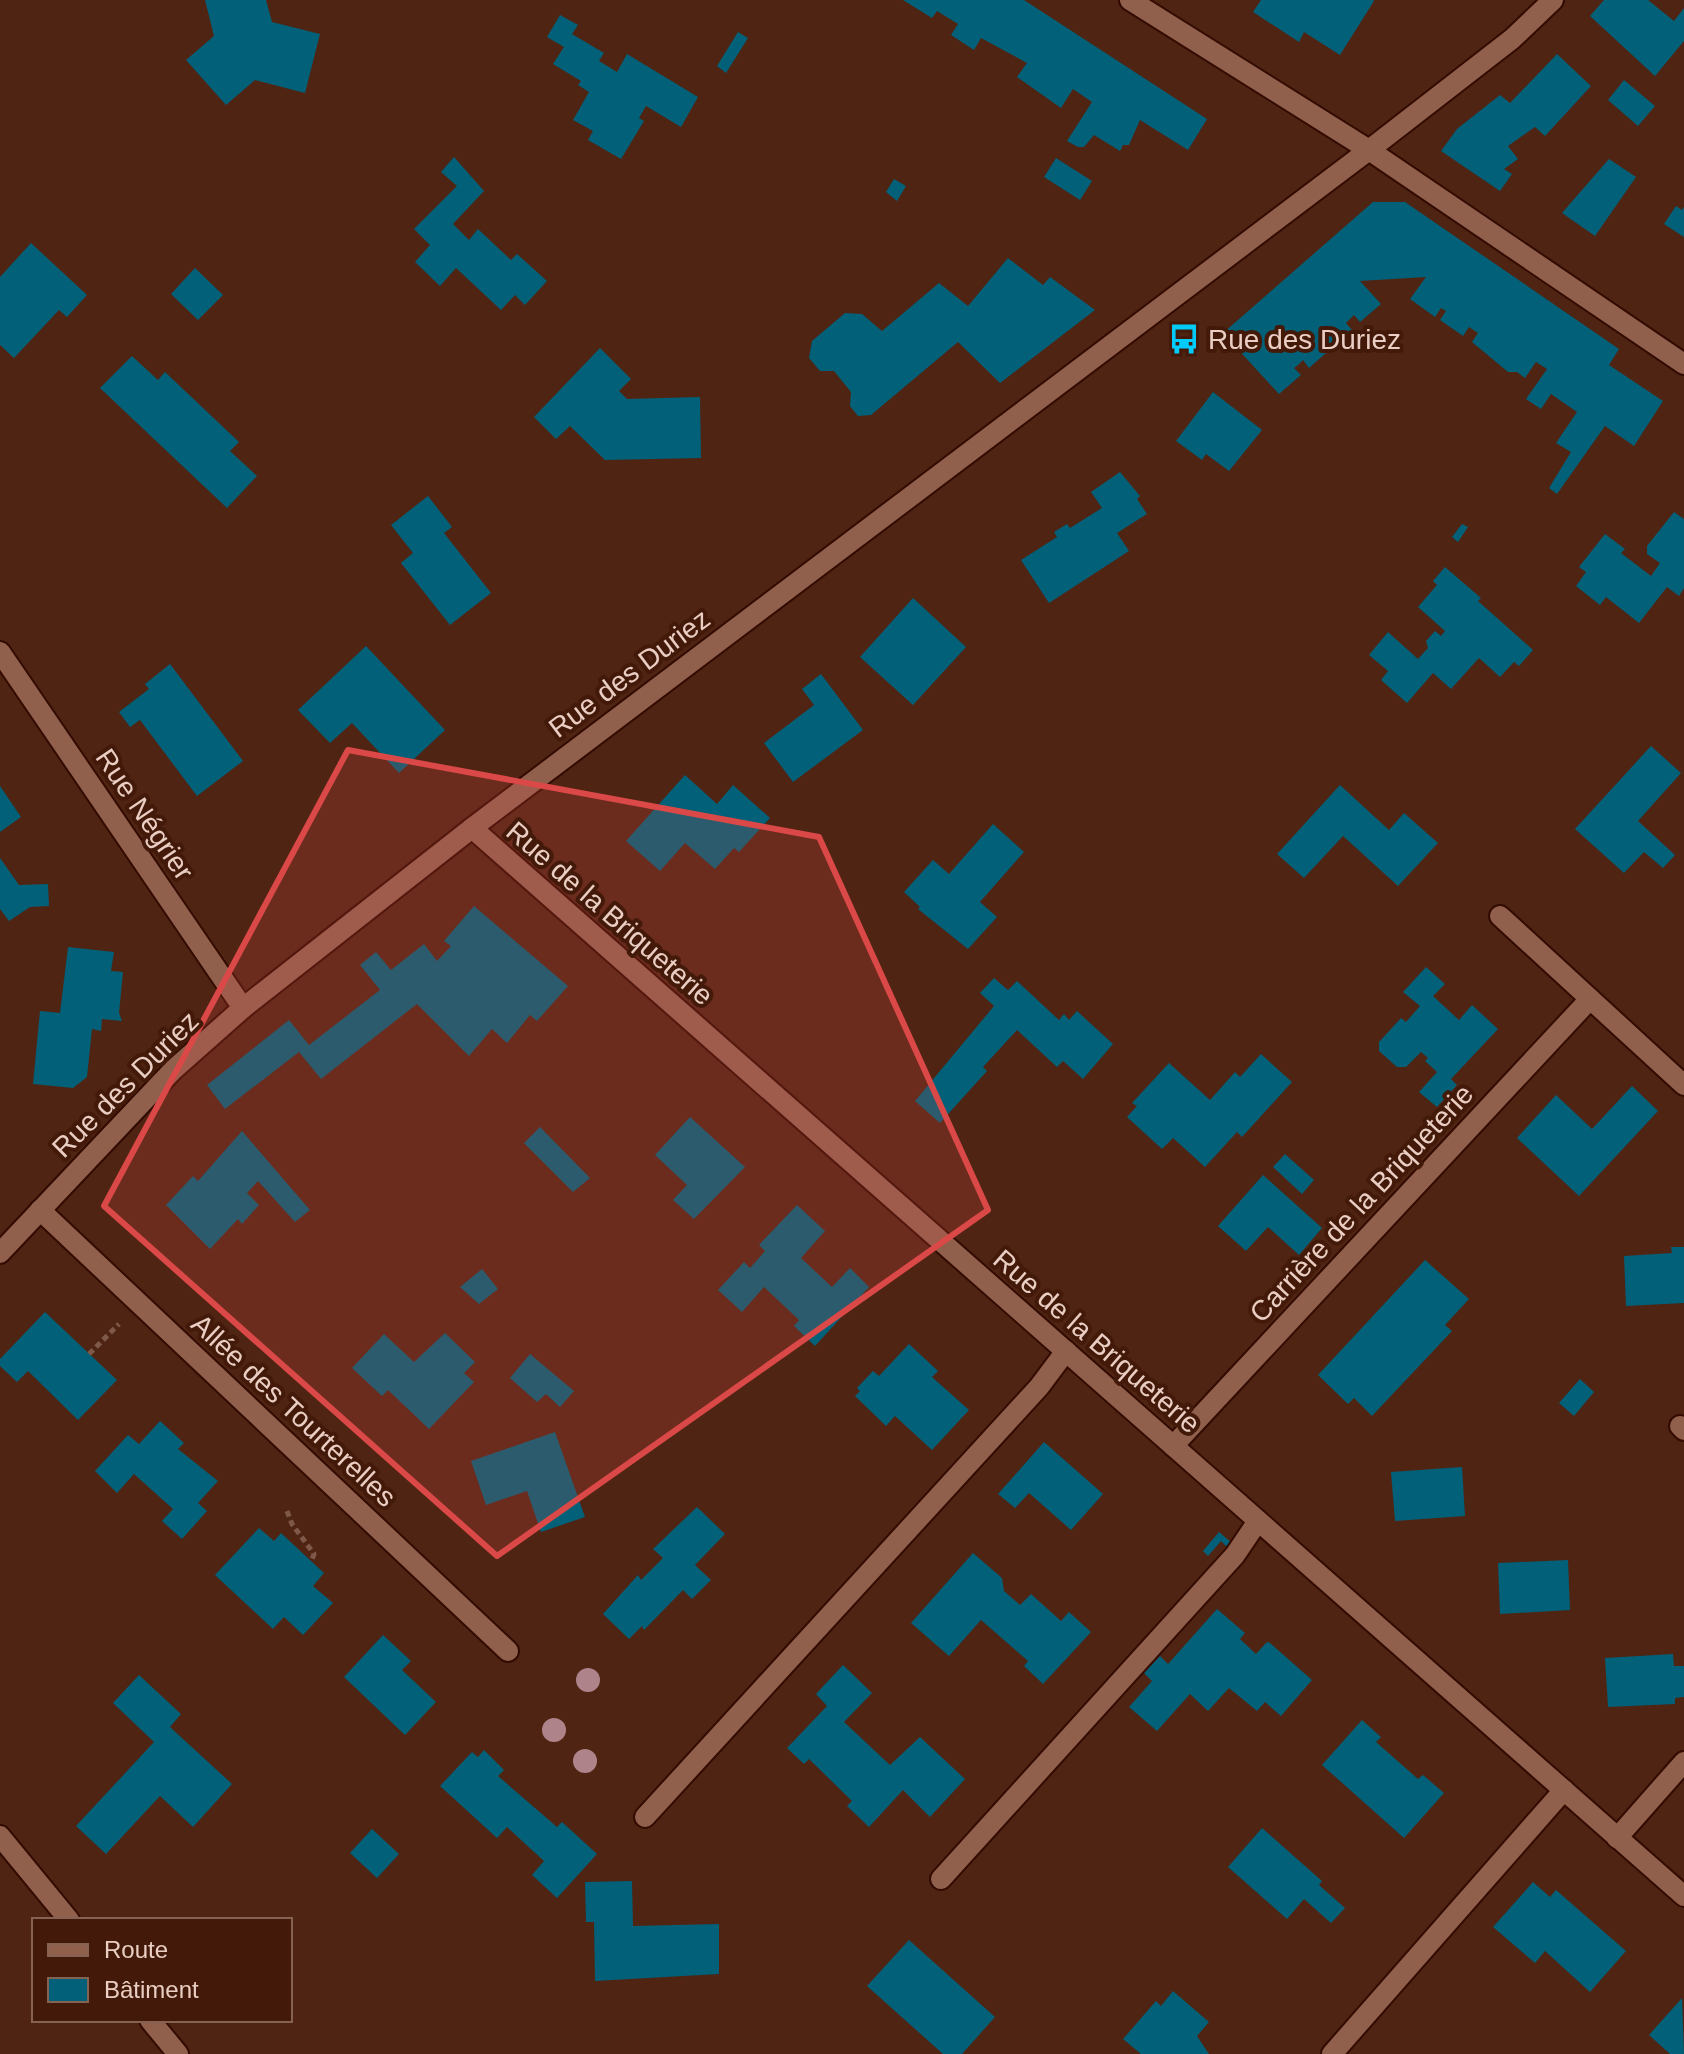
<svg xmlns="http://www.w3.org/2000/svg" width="1684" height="2054" font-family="Arial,sans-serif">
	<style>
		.building { fill: #026078 }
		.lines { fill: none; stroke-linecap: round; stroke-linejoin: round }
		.service-casing { stroke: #330b00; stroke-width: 24 }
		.minor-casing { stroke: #330b00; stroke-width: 24 }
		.path { stroke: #7e5849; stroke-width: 5; stroke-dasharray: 6 4; stroke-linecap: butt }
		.service { stroke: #90604d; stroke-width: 20 }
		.minor { stroke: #90604d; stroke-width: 20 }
		.tree { fill: #ae848a }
		.marked { fill: #da4947; fill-opacity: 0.2; stroke: #da4947; stroke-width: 6; stroke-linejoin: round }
		.labels { text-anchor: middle; stroke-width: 8; stroke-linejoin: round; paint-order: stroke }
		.poi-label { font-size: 28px; fill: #eacec3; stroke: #431a09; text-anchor: start }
		.street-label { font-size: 28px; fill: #eacec3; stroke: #431a09 }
	</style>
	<rect width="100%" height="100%" fill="#4f2413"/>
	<g class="building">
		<polygon points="205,0 266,0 272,22 320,34 305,93 255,80 226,105 186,60 214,36"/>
		<polygon points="903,0 1024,0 1207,119 1188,150 1140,120 1129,145 1123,145 1120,151 1094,135 1084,147 1078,147 1067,141 1092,102 1073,89 1061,108 1017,77 1027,63 981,38 974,50 951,35 958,24 937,11 932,18"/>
		<polygon points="1261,0 1373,0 1374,1 1340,55 1304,32 1299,42 1253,12"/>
		<polygon points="1604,0 1648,0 1674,21 1684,8 1684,41 1655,76 1590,16"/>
		<polygon points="560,15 578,25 572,34 604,53 599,61 617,72 627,54 698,97 681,127 646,106 639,118 644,121 621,159 588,140 593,131 573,120 589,92 578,85 581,81 553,64 564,47 547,37"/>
		<polygon points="738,32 748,38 726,73 717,66"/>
		<polygon points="1557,54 1591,86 1545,136 1535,127 1508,146 1518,159 1504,169 1512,174 1500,191 1441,151 1457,129 1500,95 1510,103"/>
		<polygon points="1624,80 1655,106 1638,126 1608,100"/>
		<polygon points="454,157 484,191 453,224 469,240 478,229 511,260 517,254 547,281 525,305 515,295 501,310 456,268 440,286 415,262 430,245 414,229 457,186 441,172"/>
		<polygon points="1056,158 1092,181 1080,200 1044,177"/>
		<polygon points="1609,159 1636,177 1595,236 1562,213"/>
		<polygon points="894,179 906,186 897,201 886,192"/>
		<polygon points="1373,202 1405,202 1619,349 1609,365 1663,401 1634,446 1605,426 1557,494 1549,488 1571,452 1556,443 1577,412 1551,394 1541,409 1526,399 1547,369 1536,362 1525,378 1517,372 1508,372 1472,342 1478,333 1469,327 1463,336 1440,320 1446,311 1441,308 1435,317 1410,299 1426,277 1360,281 1381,304 1360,322 1354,315 1346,323 1352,330 1309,368 1303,360 1298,365 1294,368 1301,375 1279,394 1223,333"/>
		<polygon points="1676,206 1682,210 1684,207 1684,237 1664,224"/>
		<polygon points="31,243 87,295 67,317 59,310 14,358 0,345 0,277"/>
		<polygon points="1008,258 1043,285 1050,277 1095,310 1000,383 958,342 871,415 858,416 850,406 851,392 834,371 820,371 809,358 812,341 845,313 862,314 882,331 939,283 968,306"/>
		<polygon points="195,268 223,295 198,320 171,294"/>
		<polygon points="600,348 631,379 619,391 627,399 700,397 701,458 605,460 570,426 556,439 534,417"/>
		<polygon points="132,356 158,380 165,372 239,442 230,451 257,476 227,508 100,388"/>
		<polygon points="1213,392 1262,430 1229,471 1206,454 1202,460 1176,441"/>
		<polygon points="1120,472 1140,496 1137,499 1147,514 1117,533 1129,551 1049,603 1021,560 1057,537 1054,532 1067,524 1070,528 1102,508 1091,492"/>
		<polygon points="428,496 452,527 444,533 491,593 450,625 401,563 413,553 391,525"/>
		<polygon points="1674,512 1684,519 1684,588 1679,596 1667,587 1639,623 1606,597 1600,605 1576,586 1586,572 1579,567 1605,534 1625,549 1621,553 1651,576 1660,563 1647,554 1647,546"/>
		<polygon points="1462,524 1468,527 1458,542 1452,537"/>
		<polygon points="1445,567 1481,598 1478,601 1533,650 1519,666 1514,662 1500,677 1479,658 1451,689 1433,673 1407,703 1381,680 1388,671 1369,655 1388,632 1418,659 1428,648 1426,641 1435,631 1441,636 1445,631 1418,607 1437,585 1433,581"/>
		<polygon points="913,598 966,647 913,705 860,657"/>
		<polygon points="366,646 445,730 399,773 352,723 330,743 298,710"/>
		<polygon points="170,664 243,761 197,796 140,720 130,727 119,712 149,689 145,684"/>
		<polygon points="821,674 863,730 793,782 764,743 814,705 802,689"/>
		<polygon points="1651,746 1681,773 1638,821 1675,855 1663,868 1644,852 1624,873 1575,829"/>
		<polygon points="685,775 717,804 733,785 770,818 739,852 734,848 715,869 685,843 660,871 626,841"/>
		<polygon points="1340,785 1389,830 1404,813 1438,843 1398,886 1343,836 1304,878 1277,854"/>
		<polygon points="0,786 21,817 0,832"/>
		<polygon points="993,824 1024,852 980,902 997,917 968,949 918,909 920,907 904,892 933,860 949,874"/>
		<polygon points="0,858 19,885 48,884 49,906 30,907 9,921 0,909"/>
		<polygon points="474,906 568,986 537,1021 530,1015 507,1043 492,1029 469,1056 417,1004 321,1079 299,1052 225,1109 207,1085 289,1020 309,1045 380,990 360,965 376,952 391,970 424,944 437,961 451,946 444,941"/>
		<polygon points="68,947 114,952 111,971 123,972 119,1013 122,1021 102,1019 101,1031 92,1029 87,1077 73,1088 33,1084 40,1011 60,1013"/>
		<polygon points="1426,967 1445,984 1433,996 1459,1020 1472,1005 1498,1029 1451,1079 1457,1085 1437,1107 1419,1092 1437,1072 1425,1061 1428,1058 1421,1052 1406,1067 1397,1067 1379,1051 1379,1042 1401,1018 1406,1022 1420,1006 1403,992"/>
		<polygon points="994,978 1008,990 1017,981 1059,1020 1064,1014 1069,1020 1077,1011 1113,1044 1083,1079 1063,1061 1057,1067 1017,1030 983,1067 987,1071 940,1123 915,1101 994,1006 980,993"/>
		<polygon points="1261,1054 1292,1082 1242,1137 1237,1132 1205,1167 1173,1138 1162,1149 1127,1117 1137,1106 1132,1103 1169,1063 1210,1100 1235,1072 1240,1077"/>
		<polygon points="1632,1086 1658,1111 1579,1196 1517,1138 1556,1095 1592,1129"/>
		<polygon points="690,1117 745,1167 694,1219 673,1200 687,1185 655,1155"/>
		<polygon points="540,1127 590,1178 573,1192 524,1143"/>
		<polygon points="242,1131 310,1210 295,1222 258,1181 247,1193 259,1205 242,1224 238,1219 210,1249 166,1205 193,1176 198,1181"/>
		<polygon points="1285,1154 1314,1180 1302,1194 1273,1167"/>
		<polygon points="1263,1175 1322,1228 1299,1255 1268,1227 1246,1251 1218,1226"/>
		<polygon points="797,1205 825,1231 801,1258 832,1287 850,1268 869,1287 815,1346 794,1326 799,1320 764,1287 742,1312 718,1290 744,1262 750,1268 765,1251 759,1245"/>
		<polygon points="1671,1247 1684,1247 1684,1303 1626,1306 1624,1256 1672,1253"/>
		<polygon points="1425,1260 1469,1299 1445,1325 1452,1331 1372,1416 1354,1398 1348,1404 1318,1375"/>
		<polygon points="482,1269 498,1289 479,1304 460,1287"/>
		<polygon points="45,1312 117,1380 78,1420 28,1371 17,1382 0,1366 0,1359"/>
		<polygon points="445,1333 475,1362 464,1373 474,1382 429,1429 388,1390 382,1396 352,1368 384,1334 414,1362"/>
		<polygon points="909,1344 938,1371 932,1377 969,1410 932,1450 895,1416 886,1426 855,1396 860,1391 857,1388 873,1371 879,1376"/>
		<polygon points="530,1354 574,1391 560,1407 546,1394 537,1402 510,1378"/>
		<polygon points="1580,1379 1594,1392 1574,1416 1559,1403"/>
		<polygon points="160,1421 184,1443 178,1449 218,1481 198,1503 207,1511 182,1539 162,1521 173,1509 134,1474 117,1493 95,1471 128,1435 139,1444"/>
		<polygon points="555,1432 585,1517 541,1532 527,1491 486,1505 471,1461"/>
		<polygon points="1044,1442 1103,1494 1071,1530 1029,1493 1015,1508 998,1494"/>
		<polygon points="1462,1467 1465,1516 1395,1521 1391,1472"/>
		<polygon points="697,1507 725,1534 695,1565 711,1580 692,1599 683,1590 644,1630 642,1626 629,1639 603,1614 638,1575 641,1580 663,1558 653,1549"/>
		<polygon points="259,1528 274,1541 281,1533 324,1573 313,1586 333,1603 303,1635 284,1617 273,1629 215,1575"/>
		<polygon points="1219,1532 1232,1543 1228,1548 1221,1541 1208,1556 1203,1551"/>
		<polygon points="973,1553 1002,1578 1004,1591 1020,1605 1031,1594 1061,1621 1069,1612 1091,1632 1043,1684 1024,1666 1028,1661 981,1620 949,1656 911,1623"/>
		<polygon points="1568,1560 1570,1610 1500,1614 1498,1563"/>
		<polygon points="1217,1609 1245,1633 1240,1639 1256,1654 1267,1642 1270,1643 1312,1680 1281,1716 1265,1702 1257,1711 1229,1688 1208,1711 1190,1694 1157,1731 1129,1707 1152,1681 1144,1673 1160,1656 1168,1664"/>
		<polygon points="383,1635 411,1661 402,1670 436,1702 405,1735 344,1677"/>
		<polygon points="1673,1654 1674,1666 1684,1666 1684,1697 1675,1698 1675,1704 1608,1707 1605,1658"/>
		<polygon points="843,1665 872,1693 844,1722 890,1765 920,1737 965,1779 930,1817 903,1790 869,1827 847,1806 852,1801 809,1759 804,1764 787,1748 827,1706 816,1694"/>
		<polygon points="139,1675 181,1714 170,1727 232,1784 193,1827 160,1796 106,1854 76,1826 154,1742 113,1703"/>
		<polygon points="1362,1720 1381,1737 1376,1742 1418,1779 1423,1775 1444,1793 1404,1838 1322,1765"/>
		<polygon points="484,1750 504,1770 498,1776 557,1827 562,1822 597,1854 557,1898 532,1875 544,1861 507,1827 497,1838 440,1786 472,1752 478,1757"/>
		<polygon points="1262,1828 1322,1881 1319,1885 1345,1908 1331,1923 1304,1899 1287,1919 1228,1867"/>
		<polygon points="372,1829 399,1854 377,1878 350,1853"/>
		<polygon points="632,1881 633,1926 719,1924 719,1974 595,1981 594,1922 586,1922 585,1882"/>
		<polygon points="1533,1882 1550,1897 1556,1890 1626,1951 1590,1992 1545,1951 1535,1963 1493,1927"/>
		<polygon points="909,1940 995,2017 962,2054 943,2054 867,1986"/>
		<polygon points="1173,1991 1209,2022 1197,2036 1209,2054 1141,2054 1123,2039 1156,2001 1161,2006"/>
		<polygon points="1682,1998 1684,2054 1670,2054 1649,2035"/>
	</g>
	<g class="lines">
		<g class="service-casing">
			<g id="service">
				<polyline points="1680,1426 1684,1430"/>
				<polyline points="1332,2054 1564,1790"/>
			</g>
		</g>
		<g class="minor-casing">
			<g id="minor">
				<polyline points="1130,0 1369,150 1684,364"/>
				<polyline points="0,652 243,1008"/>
				<polyline points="472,828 1684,1896"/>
				<polyline points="1500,916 1684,1085"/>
				<polyline points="40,1210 508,1651"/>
				<polyline points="0,1253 173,1070 243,1008 472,828 1369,150 1512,39 1553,0"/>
				<polyline points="1173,1446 1590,999"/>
				<polyline points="645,1817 1039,1387 1066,1351"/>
				<polyline points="0,1836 69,1920"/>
				<polyline points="1617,1838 1684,1762"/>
				<polyline points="941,1879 1235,1555 1258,1521"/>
				<polyline points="150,2020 178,2054"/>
			</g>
		</g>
		<g class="path">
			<polyline points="89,1354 119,1324"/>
			<polyline points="287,1511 292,1524 314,1554 311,1562"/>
		</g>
		<use href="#service" class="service"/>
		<use href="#minor" class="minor"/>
	</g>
	<g class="tree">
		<circle cx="588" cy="1680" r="12"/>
		<circle cx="554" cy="1730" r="12"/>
		<circle cx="585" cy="1761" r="12"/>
	</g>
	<path class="marked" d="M348,750L819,837L988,1210L497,1556L104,1206Z"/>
	<defs>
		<g id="bus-bare" transform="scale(2.4)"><path d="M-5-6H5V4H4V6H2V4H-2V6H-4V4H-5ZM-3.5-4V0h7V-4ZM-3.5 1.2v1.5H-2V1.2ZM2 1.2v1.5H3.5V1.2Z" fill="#00cbf9" stroke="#431a09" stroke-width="2.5" paint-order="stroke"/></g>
	</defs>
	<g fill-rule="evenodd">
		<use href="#bus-bare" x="1184" y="339"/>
	</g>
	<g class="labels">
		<g class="poi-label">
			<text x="1208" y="349">Rue des Duriez</text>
		</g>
		<g class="street-label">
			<text transform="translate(629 673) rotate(-37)" y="10">Rue des Duriez</text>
			<text transform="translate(145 814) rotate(56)" y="10">Rue Négrier</text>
			<text transform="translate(610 913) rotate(41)" y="10">Rue de la Briqueterie</text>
			<text transform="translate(125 1084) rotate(-45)" y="10">Rue des Duriez</text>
			<text transform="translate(1361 1203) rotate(-47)" y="10">Carrière de la Briqueterie</text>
			<text transform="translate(1097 1341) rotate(41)" y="10">Rue de la Briqueterie</text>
			<text transform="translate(294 1410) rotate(43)" y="10">Allée des Tourterelles</text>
		</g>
	</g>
	<rect x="32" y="1918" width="260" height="104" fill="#431a09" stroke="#866253" stroke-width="2"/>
	<rect x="48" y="1944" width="40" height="12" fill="#90604d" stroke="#866253" stroke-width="2"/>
	<text x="104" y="1958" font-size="24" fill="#eacec3">Route</text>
	<rect x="48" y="1978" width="40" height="24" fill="#026078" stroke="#866253" stroke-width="2"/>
	<text x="104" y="1998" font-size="24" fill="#eacec3">Bâtiment</text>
</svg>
